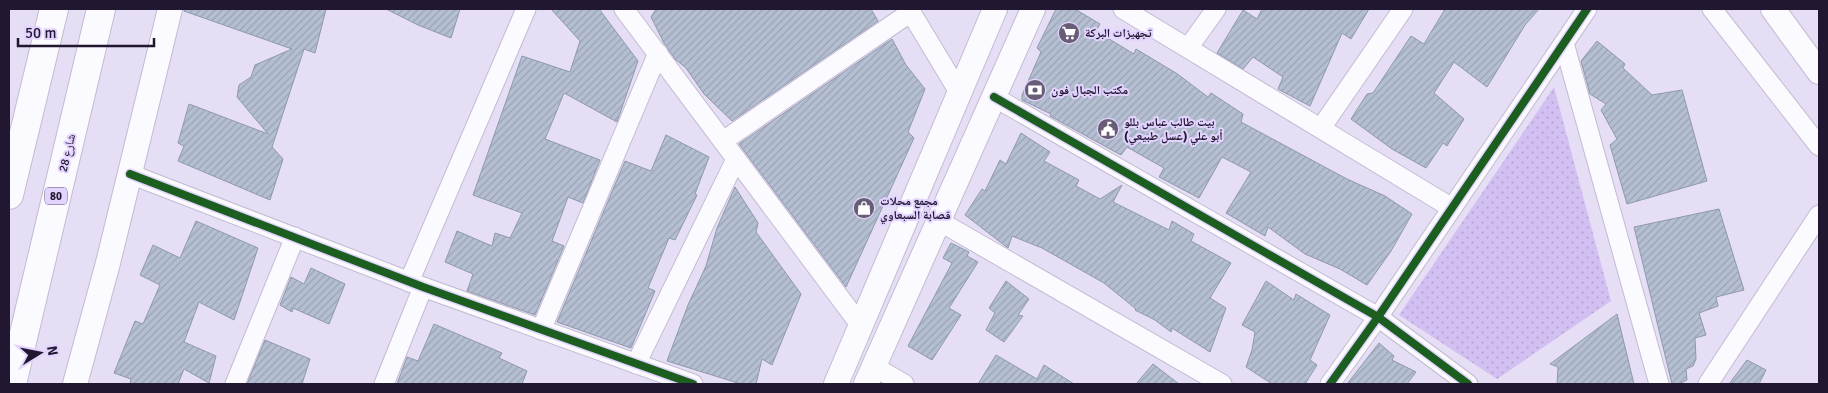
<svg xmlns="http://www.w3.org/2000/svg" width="1828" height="393" font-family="Signika,'Noto Naskh Arabic',sans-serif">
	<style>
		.park { fill: url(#park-dots) }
		.building { fill: url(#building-hatch); stroke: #8e99ac }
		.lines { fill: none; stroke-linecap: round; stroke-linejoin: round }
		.minor-casing { stroke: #c3bbd2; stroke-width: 21 }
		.major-casing { stroke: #c3bbd2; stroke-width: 26 }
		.highway-casing { stroke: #c3bbd2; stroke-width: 30 }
		.minor { stroke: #fbfafe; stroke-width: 19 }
		.major { stroke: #fbfafe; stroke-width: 24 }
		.highway { stroke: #fbfafe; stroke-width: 28 }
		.cycleway-casing { stroke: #e3d4ff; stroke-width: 11 }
		.cycleway { stroke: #1b5e20; stroke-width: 8 }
		.labels { text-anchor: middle; stroke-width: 4; stroke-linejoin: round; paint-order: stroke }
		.shield { fill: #e3d4ff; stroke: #5c506f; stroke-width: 1 }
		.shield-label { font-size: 11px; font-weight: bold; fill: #221731 }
		.poi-label { font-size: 12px; font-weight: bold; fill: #221731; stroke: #e3d4ff; text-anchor: start }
		.street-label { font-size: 12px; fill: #221731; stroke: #e3d4ff }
	</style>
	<defs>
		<pattern id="park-dots" width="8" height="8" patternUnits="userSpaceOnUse" patternTransform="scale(1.25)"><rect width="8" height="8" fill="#d3c0f2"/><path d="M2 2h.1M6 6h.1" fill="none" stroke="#b5a4d0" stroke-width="1.8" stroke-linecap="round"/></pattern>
		<pattern id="building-hatch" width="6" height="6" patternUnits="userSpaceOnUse" patternTransform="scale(1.25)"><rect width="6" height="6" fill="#b5bfd2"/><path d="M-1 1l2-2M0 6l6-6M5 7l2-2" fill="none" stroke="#9ba3b5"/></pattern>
	</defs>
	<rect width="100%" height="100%" fill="#e6def5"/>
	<polygon class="park" points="1554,87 1611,301 1497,379 1399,315"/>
	<g class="building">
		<polygon points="184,9 326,9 315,53 304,49 272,147 283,159 270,200 178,161 184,146 178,143 189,104 268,134 237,97 239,85 251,77 255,65 292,49 184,11"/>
		<polygon points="386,9 460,9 451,38 418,25"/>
		<polygon points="551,9 599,9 638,61 617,122 564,93 553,120 545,139 600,160 583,203 568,197 552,241 564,246 535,315 467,291 473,274 445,262 457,231 492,246 495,233 510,238 522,213 473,195 522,56 570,72 580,41"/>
		<polygon points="656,9 871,9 878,21 732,121 704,94 686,68 675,59 664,43 651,17"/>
		<polygon points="1056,9 1075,9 1100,24 1096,31 1134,54 1136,49 1176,73 1208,97 1211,93 1243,114 1241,122 1347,179 1385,196 1412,214 1391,251 1367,285 1340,269 1305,254 1268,227 1265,236 1226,213 1251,172 1222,157 1199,198 1159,177 1164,168 1127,147 1121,155 1050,116 1051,114 1022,100 1022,95 1041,52 1037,48"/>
		<polygon points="1262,9 1369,9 1351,39 1342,33 1310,106 1278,89 1283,77 1253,57 1243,69 1217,53 1243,10 1257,19"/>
		<polygon points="1445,9 1539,9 1525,25 1487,87 1454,62 1434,93 1464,119 1447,146 1443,143 1426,168 1392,149 1351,119 1367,94 1373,93 1411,36 1424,44"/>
		<polygon points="892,39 906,65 925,89 908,132 914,138 846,287 739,144"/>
		<polygon points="1597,41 1625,64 1623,68 1652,95 1682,90 1707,181 1627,204 1610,145 1617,139 1601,110 1606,104 1590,94 1581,61"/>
		<polygon points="1021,133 1050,152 1044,161 1079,180 1076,186 1100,199 1122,185 1113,202 1169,230 1172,221 1194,234 1191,241 1231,263 1210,298 1226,308 1210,352 1172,328 1171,332 1155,320 1135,310 1136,309 1104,283 1042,248 1012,236 1008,248 965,215 982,189 985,191 1000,160 1006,164"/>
		<polygon points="666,135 709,157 695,194 697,195 675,240 669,238 648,288 655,291 631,348 557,322 625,161 651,171"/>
		<polygon points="735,187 758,223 756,232 801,294 772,365 762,359 756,384 741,384 667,361 688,305 706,266 717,228"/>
		<polygon points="1719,209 1744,290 1716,297 1718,306 1699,313 1706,335 1695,338 1696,359 1693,366 1686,369 1687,380 1679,384 1672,384 1634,227"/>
		<polygon points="196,221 258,248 234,320 199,302 184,342 216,356 209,383 184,369 178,384 130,384 131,379 114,373 135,321 143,324 160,285 140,275 153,245 180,258"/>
		<polygon points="951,243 969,252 967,256 978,262 949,308 961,315 932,360 908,346 952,263 943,258"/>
		<polygon points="311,268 345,284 329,324 293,308 292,312 280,305 291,277 304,284"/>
		<polygon points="1006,281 1029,299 1018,315 1023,316 1004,342 986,330 995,313 989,308"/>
		<polygon points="1266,281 1294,300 1296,294 1330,315 1310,360 1317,365 1305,384 1272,384 1246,367 1252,350 1255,332 1242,325"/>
		<polygon points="1617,314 1634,384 1557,384 1558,367 1550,364"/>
		<polygon points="434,324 502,353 499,358 527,371 522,384 397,384 407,357 418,361"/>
		<polygon points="265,340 310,359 302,384 247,384"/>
		<polygon points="1379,343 1394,356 1392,360 1416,372 1407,384 1347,384"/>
		<polygon points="996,355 1037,379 1044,365 1074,384 978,384"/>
		<polygon points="1747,360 1766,370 1759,384 1729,384"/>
		<polygon points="1153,364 1179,384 1136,384"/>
	</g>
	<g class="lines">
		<g class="minor-casing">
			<g id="minor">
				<polyline points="624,9 861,326"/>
				<polyline points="909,9 959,92"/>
				<polyline points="1123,9 1452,208"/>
				<polyline points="1712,9 1819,146"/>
				<polyline points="1564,43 1659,384"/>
				<polyline points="1188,48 1216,9"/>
				<polyline points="994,97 1378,317 1468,384"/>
				<polyline points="1321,128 1403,9"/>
				<polyline points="723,141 911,12"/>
				<polyline points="130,174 423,287 693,384"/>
				<polyline points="939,221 1222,384"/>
				<polyline points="409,282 526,9"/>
				<polyline points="541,330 658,53"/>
				<polyline points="636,364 736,159"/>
				<polyline points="873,366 904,384"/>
				<polyline points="235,384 295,237"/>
				<polyline points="384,384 423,287"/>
				<polyline points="1330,384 1378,317 1587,9"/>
				<polyline points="1708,384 1819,215"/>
			</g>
		</g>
		<g class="major-casing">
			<g id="major">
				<polyline points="1773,9 1819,72"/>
				<polyline points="75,384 108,263 170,9"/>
				<polyline points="836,384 995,9"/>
				<polyline points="866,384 1033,9"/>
			</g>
		</g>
		<g class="highway-casing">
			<g id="highway">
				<polyline points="9,195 54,9"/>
				<polyline points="12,384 101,9"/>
			</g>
		</g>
		<use href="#minor" class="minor"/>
		<use href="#major" class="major"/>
		<use href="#highway" class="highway"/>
		<g class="cycleway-casing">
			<g id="cycleway">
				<polyline points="994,97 1378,317 1468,384"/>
				<polyline points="130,174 423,287 693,384"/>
				<polyline points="1330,384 1378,317 1587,9"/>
			</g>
		</g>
		<use href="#cycleway" class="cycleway"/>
	</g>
	<defs>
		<g id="supermarket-disc" transform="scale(1.125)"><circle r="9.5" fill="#675d76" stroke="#e3d4ff"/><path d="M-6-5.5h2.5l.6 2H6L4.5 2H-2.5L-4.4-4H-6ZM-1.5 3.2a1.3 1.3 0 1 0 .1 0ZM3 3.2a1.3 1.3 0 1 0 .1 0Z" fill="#fff"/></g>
		<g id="bank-disc" transform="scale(1.125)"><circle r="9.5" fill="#675d76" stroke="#e3d4ff"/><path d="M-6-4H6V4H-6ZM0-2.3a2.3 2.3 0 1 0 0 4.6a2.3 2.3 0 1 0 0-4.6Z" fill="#fff"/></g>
		<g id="civic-disc" transform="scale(1.125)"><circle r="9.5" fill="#675d76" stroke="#e3d4ff"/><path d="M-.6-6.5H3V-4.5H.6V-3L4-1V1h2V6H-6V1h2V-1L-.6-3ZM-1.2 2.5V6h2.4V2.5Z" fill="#fff"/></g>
		<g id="shop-disc" transform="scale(1.125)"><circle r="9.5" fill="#675d76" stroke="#e3d4ff"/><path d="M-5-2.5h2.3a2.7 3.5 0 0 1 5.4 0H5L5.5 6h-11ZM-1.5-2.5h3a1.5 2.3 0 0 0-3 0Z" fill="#fff"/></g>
	</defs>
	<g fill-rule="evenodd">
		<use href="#supermarket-disc" x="1069" y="33"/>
		<use href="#bank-disc" x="1035" y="90"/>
		<use href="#civic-disc" x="1108" y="129"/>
		<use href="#shop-disc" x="864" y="208"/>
	</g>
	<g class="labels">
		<rect class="shield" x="45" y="187.5" width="22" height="17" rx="4"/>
		<g class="shield-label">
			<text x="56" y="200">80</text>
		</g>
		<g class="poi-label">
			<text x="1085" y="37">تجهيزات البركة</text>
			<text x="1051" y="94">مكتب الجبال فون</text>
			<text x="1124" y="126">بيت طالب عباس بللو<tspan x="1124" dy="14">أبو علي (عسل طبيعي)</tspan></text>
			<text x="880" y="205">مجمع محلات<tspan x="880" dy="14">قصابة السبعاوي</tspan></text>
		</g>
		<g class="street-label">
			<text transform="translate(67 153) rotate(-77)" y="4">شارع 28</text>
		</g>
	</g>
	<rect width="1828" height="393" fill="none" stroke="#221731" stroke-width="20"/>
	<g transform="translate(40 353) rotate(80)" stroke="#e3d4ff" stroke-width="4" paint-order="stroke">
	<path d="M0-4L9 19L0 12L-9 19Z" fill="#221731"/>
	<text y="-8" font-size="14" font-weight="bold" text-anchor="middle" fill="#221731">N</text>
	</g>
	<path d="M18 38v8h136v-8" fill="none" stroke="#221731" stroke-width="2.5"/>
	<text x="25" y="38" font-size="15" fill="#221731" stroke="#e3d4ff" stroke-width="4" paint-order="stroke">50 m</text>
</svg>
